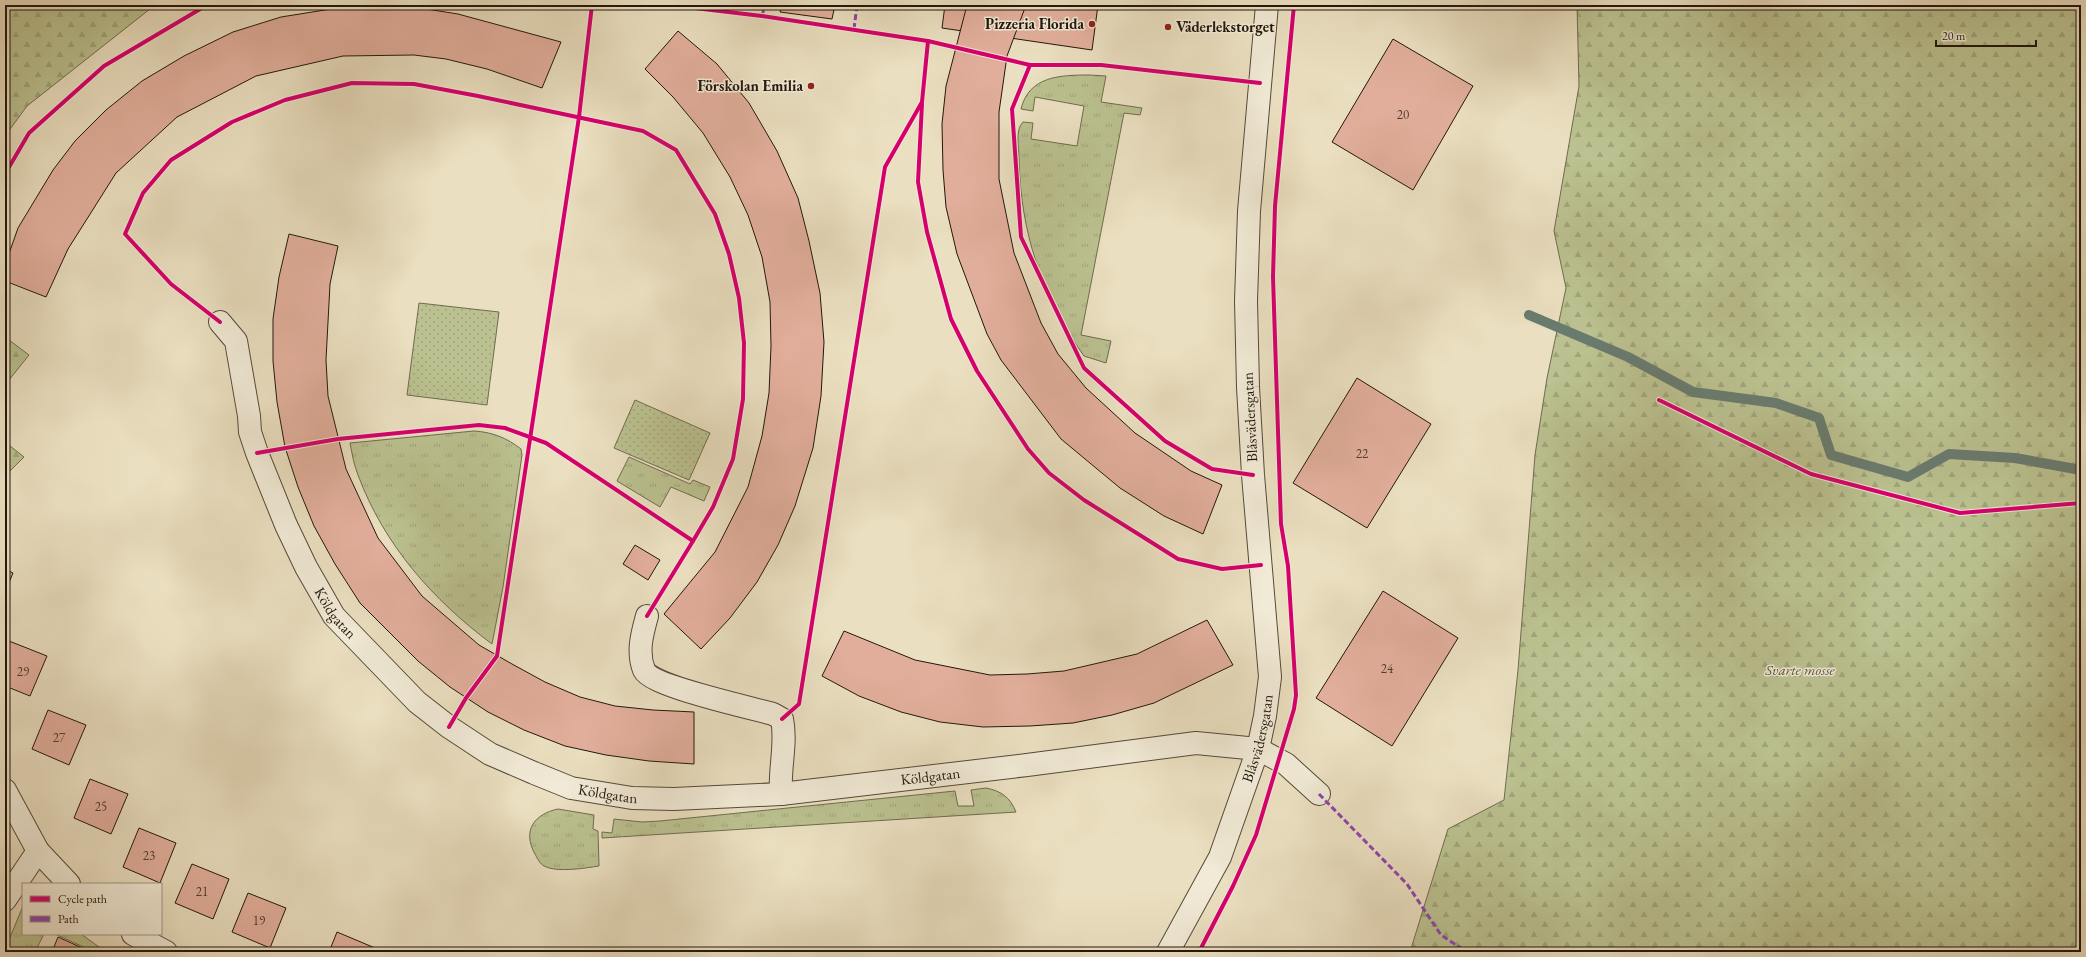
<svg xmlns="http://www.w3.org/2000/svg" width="2086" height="957" font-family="'EB Garamond',serif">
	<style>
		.grass { fill: url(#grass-tufts); stroke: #6f6c4e }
		.forest { fill: url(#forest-firs); stroke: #6f6c4e }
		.park { fill: url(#park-dots); stroke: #6f6c4e }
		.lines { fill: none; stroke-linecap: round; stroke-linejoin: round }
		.stream { stroke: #697b6f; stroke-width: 10 }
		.building { fill: #e1ae9b; stroke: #23170d }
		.minor-casing { stroke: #55493a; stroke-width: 24 }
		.minor { stroke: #f1ead6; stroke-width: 22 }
		.quiet { stroke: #8e44ad; stroke-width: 3; stroke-dasharray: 6 3; stroke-linecap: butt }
		.cycleway-casing { stroke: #f1ead6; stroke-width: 6 }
		.cycleway { stroke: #d6006c; stroke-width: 4 }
		.poi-dot { fill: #8f2418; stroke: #f1ead6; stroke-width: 1.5 }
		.labels { text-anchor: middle; stroke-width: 3; stroke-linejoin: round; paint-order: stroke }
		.number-label { font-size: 13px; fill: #523d30 }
		.poi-label { font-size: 15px; font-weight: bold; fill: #23170d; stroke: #f1ead6; text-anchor: end }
		.street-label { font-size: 15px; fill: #23170d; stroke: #f1ead6 }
		.park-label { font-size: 15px; font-style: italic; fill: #58523b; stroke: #f1ead6 }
	</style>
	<defs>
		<pattern id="grass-tufts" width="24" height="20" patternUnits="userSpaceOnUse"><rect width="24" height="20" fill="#bbc190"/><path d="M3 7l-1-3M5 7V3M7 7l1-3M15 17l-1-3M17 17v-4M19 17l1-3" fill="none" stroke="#a0a57b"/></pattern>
		<pattern id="forest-firs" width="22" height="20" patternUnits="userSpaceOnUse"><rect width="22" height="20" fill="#bbc190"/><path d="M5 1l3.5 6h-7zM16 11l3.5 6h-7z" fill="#a0a57b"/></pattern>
		<pattern id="park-dots" width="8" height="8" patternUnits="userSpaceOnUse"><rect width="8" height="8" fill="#bbc190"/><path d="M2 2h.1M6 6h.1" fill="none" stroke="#a0a57b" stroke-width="1.8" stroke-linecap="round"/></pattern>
	</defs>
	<rect width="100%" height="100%" fill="#eadfc0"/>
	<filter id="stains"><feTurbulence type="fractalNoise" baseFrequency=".005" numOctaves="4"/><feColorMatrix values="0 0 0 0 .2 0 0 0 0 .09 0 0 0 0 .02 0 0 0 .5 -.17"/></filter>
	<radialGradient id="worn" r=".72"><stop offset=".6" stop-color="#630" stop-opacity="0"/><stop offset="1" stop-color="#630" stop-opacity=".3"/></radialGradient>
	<g class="grass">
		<path d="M1090,75L1106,76L1101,102L1142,108L1140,115L1124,113L1081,335L1111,341L1106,363L1084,356C1042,297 1020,231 1019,157C1019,147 1015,130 1023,122L1033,123L1031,139L1077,146L1084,106L1035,97L1033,111L1021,109C1029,76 1060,75 1090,75Z"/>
		<path d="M474,431C492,432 507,438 521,449L522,455L503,587L492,644C433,600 384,545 358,475C354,465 352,454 350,443Z"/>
		<polygon points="629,457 690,484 693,480 710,487 704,501 671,487 660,507 617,481"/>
		<path d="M986,788C1001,791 1010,797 1016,812L602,838V832L612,833L614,819L642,822L660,821L955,791L958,806H974L971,790Z"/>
		<path d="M558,809L594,815L593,829L598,831L599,866C586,868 556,873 544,866C540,864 537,858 535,854C522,831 534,814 558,809Z"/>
		<polygon points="23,906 23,934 44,934 35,952 16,952 6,947"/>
		<polygon points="55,934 81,934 106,952 94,952"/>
	</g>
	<g class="forest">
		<polygon points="5,5 155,5 27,106 5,136"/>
		<polygon points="1577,5 2081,5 2081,952 1410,952 1448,829 1504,800 1518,670 1535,455 1547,378 1566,288 1554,231 1579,86"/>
		<polygon points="5,337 29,355 5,385"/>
		<polygon points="5,442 24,457 5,476"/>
	</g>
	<g class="park">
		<polygon points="419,303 499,312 487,405 407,395"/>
		<polygon points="635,400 710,433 689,480 614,448"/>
	</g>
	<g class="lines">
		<polyline class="stream" points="1529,315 1628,357 1693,392 1776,403 1819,418 1831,455 1908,477 1949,454 2015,458 2081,470"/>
	</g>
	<g class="building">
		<polygon points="782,5 835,5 832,19 780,12"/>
		<polygon points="945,5 1098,5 1092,50 942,28"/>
		<polygon points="967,5 1026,5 1007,56 999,112 999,179 1014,253 1041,323 1058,354 1086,388 1135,433 1191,471 1222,485 1203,534 1164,516 1120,488 1061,439 1001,360 987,334 957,254 946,207 943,170 942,124 946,86"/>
		<polygon points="375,6 420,8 458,14 561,42 542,88 487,69 446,59 414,55 343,56 256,76 177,117 116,173 68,249 46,297 5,281 5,265 18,228 53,170 75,141 106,110 142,81 184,56 233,32 281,17 331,9"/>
		<polygon points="678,31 717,64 749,103 777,151 798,198 809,241 820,293 824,342 821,396 813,448 795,506 778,545 757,582 730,618 701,649 664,614 715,552 748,487 762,436 769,393 771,346 770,302 762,257 748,215 730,177 703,133 673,97 645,69"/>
		<polygon points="1393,39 1473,86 1413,190 1332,142"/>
		<polygon points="289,234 338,246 330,284 326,360 328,396 346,469 378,538 422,596 479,645 512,664 545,682 580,697 615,706 653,710 694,712 694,764 649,761 606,755 565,746 524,730 488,712 450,687 418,661 360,603 335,564 314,526 298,487 285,447 277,402 273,361 273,319 279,277"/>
		<polygon points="1357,378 1431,424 1367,528 1293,483"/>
		<polygon points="635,545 660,560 648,580 623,564"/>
		<polygon points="5,569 13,573 5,592"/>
		<polygon points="1383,591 1458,638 1392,746 1316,698"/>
		<polygon points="1207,620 1233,665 1154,703 1112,715 1073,723 1030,726 983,727 940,722 901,712 859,696 822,676 844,631 915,660 990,675 1027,674 1064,671 1137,654"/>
		<polygon points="9,641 47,656 30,696 5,686 5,652"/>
		<polygon points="48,710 86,725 69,765 32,749"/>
		<polygon points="90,779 128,794 111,834 74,818"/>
		<polygon points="139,828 176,843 160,883 123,867"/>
		<polygon points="192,864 229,879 213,919 175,903"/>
		<polygon points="248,893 286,908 270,948 232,932"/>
		<polygon points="337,932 375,948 373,952 329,952"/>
		<polygon points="58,937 91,952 52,952"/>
	</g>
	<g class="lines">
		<g class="minor-casing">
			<g id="minor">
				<path id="s1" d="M220,322L236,341L249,416L250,432L257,453L286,525L306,567L334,616L417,702L449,727L490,754L534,773L571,788L632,798L674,799L781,794L1027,765L1196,743L1258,749L1286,764L1319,794"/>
				<path d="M647,616C642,634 637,652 644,670C651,686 752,708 773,714L782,719C787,743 779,769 781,794"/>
				<polyline points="5,790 38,851 69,884"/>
				<polyline points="5,900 38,851"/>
				<polyline points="133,934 166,952"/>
				<path id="s2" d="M1168,952L1220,857L1258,749L1265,716L1270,677L1253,475L1248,387L1246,301L1249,211L1267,5"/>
			</g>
		</g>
		<use href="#minor" class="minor"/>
		<g class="quiet">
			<polyline points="857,6 866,5"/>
			<polyline points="762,16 765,5"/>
			<polyline points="854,29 857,5"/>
			<polyline points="1319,794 1407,884 1441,935 1467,952"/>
		</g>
		<g class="cycleway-casing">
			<g id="cycleway">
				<polyline points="669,5 762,16 928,41 922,102 885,167 799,704 782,719"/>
				<polyline points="928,41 1030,65"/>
				<polyline points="922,104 918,182 927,232 951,319 977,371 1028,449 1049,473 1084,500 1178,559 1222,569 1261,565"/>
				<polyline points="5,174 29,133 104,66 207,5"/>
				<polyline points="220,322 171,284 125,234 143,193 171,160 232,122 285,100 352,83 414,84 478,96 643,131 676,150 715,214 729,254 739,298 744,343 743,399 733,459 713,507 693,541"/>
				<polyline points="1659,400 1811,474 1960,513 2081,503"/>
				<polyline points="257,453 338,439 479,425 505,428 546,443 693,541 647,616"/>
				<polyline points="1253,475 1212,469 1165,441 1084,368 1021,237 1012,109 1030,65 1101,65 1260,83"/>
				<polyline points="449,727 466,698 497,656 579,117 592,5"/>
				<polyline points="1199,952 1233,886 1256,835 1294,709 1296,695 1288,566 1281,524 1273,277 1275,206 1294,5"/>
			</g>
		</g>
		<use href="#cycleway" class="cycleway"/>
	</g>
	<g class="poi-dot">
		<circle cx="1092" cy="24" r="4"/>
		<circle cx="1168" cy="27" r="4"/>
		<circle cx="811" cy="86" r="4"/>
	</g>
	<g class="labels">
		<g class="number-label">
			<text x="1403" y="119">20</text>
			<text x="1362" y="458">22</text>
			<text x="1387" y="673">24</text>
			<text x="23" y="676">29</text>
			<text x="59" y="742">27</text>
			<text x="101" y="811">25</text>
			<text x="149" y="860">23</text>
			<text x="202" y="896">21</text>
			<text x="259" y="925">19</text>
		</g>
		<g class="poi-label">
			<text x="1084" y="29">Pizzeria Florida</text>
			<text x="1176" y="32" text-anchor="start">Väderlekstorget</text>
			<text x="803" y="91">Förskolan Emilia</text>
		</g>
		<g class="street-label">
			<text transform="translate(1250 417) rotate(-93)" y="5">Blåsvädersgatan</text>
			<text dy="5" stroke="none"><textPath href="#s1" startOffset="318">Köldgatan</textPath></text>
			<text dy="5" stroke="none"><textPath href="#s2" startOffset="233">Blåsvädersgatan</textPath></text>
			<text dy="5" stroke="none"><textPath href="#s1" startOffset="978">Köldgatan</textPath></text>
			<text dy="5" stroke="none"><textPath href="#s1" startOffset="654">Köldgatan</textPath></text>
		</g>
		<g class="park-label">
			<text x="1800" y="675">Svarte mosse</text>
		</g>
	</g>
	<rect width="2086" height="957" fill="none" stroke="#eadfc0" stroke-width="20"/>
	<rect x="6" y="6" width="2074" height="945" fill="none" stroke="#23170d" stroke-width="2"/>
	<rect x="10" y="10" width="2066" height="937" fill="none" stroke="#23170d"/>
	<rect x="22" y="883" width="140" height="52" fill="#f1ead6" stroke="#9f9686"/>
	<rect x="30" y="896" width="20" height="6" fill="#d6006c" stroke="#9f9686"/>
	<text x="58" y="903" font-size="12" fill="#23170d">Cycle path</text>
	<rect x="30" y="916" width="20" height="6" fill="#8e44ad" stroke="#9f9686"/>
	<text x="58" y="923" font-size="12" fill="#23170d">Path</text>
	<path d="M1936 40v6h100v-6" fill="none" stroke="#23170d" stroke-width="2"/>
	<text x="1942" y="40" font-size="12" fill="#23170d" stroke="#f1ead6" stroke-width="3" paint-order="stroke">20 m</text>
	<rect width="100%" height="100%" filter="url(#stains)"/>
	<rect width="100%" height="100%" fill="url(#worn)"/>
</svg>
